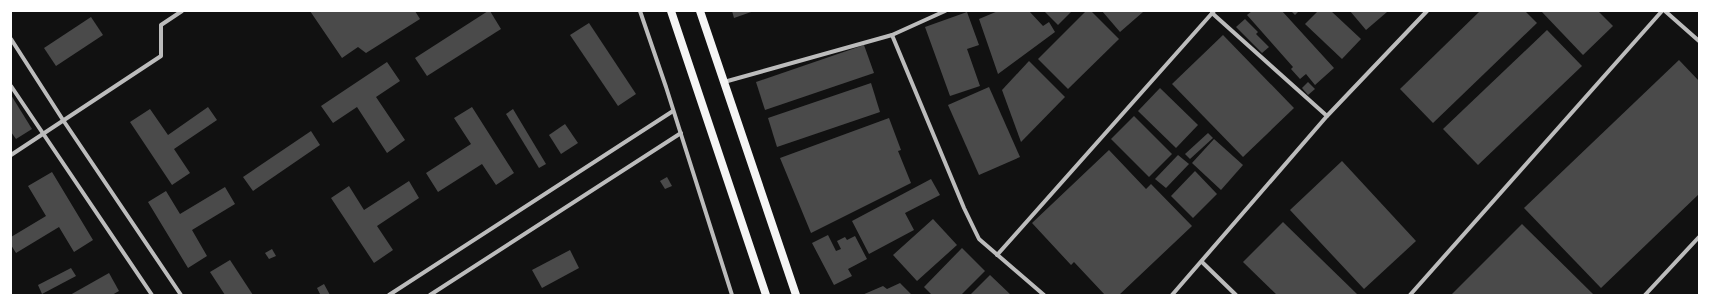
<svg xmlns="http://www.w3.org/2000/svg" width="1710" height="306" font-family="'Sofia Sans Condensed',sans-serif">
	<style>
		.building { fill: #4a4a4a }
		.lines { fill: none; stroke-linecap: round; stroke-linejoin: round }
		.minor { stroke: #bcbcbc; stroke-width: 4 }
		.secondary { stroke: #f5f5f5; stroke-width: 8 }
	</style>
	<rect width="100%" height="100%" fill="#111"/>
	<g class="building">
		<polygon points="310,11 415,11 420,19 366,53 358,47 342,58"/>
		<polygon points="488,11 490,11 501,29 427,76 415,58"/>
		<polygon points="732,11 754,11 734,18"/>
		<polygon points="998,11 1029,11 1043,26 1049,22 1055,32 998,74 979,19"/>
		<polygon points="1044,11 1072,11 1058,25"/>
		<polygon points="1086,11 1091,11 1119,39 1068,89 1038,59"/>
		<polygon points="1102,11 1142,11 1143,12 1120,32"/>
		<polygon points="1252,11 1282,11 1334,68 1315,85 1306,74 1300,79 1291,69 1293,67 1247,15"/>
		<polygon points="1291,11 1299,11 1295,15"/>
		<polygon points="1318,11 1331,11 1361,39 1342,59 1305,24"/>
		<polygon points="1350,11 1386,11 1387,12 1366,30"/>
		<polygon points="1480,11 1525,11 1537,23 1433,123 1400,89"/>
		<polygon points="1541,11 1598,11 1613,26 1583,55"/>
		<polygon points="967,12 979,45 967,49 980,86 950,96 925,27"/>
		<polygon points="91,17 103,35 56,66 44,48"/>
		<polygon points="1245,19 1258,32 1256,34 1269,47 1262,53 1236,27"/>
		<polygon points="589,23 636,94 618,106 570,35"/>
		<polygon points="1547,30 1582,66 1478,165 1443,129"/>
		<polygon points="1223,35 1294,108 1243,157 1172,84"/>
		<polygon points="864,45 874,73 765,110 756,82"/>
		<polygon points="1679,60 1699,81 1699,194 1601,288 1524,208"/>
		<polygon points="1029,61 1065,97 1021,142 1002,90"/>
		<polygon points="387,62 400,81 376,97 405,140 387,153 357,107 333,123 321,106"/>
		<polygon points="1308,82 1315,89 1308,95 1302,88"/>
		<polygon points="871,83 880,112 777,147 768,118"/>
		<polygon points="989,87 1020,157 979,175 948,105"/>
		<polygon points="1160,88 1198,125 1176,148 1138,111"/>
		<polygon points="11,95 32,129 16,139 11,132"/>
		<polygon points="208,107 217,120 174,149 190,173 172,185 130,122 150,109 168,135"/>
		<polygon points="472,107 514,173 496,185 482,164 438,192 426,173 471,144 454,118"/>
		<polygon points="513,109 546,164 539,168 506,114"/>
		<polygon points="1134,116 1172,154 1149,177 1111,139"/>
		<polygon points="889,118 901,150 898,151 911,183 811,233 780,158"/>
		<polygon points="565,124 578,143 561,154 549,135"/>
		<polygon points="311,131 320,145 253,191 243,177"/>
		<polygon points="1208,133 1213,138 1190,159 1185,154"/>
		<polygon points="1214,139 1243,165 1221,190 1192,163"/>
		<polygon points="1109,150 1146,189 1151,184 1192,226 1119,295 1105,295 1074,262 1071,265 1032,223"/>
		<polygon points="1178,155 1189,164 1166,188 1155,179"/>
		<polygon points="1342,161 1416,241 1364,289 1290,210"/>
		<polygon points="1195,171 1217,194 1193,218 1171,196"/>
		<polygon points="52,172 93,240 74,252 59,227 16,253 11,245 11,237 46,216 28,186"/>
		<polygon points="667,177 672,186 665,189 660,181"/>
		<polygon points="931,179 940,195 905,213 914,230 869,254 852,221"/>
		<polygon points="409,181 419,198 377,226 393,250 374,263 331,198 349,186 364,210"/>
		<polygon points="225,187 235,204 192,230 207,256 188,268 148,202 166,191 180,214"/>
		<polygon points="933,219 957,245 917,281 893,255"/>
		<polygon points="1283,222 1358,295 1277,295 1243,262"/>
		<polygon points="1522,224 1594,295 1451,295"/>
		<polygon points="828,235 836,251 841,249 837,241 845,237 847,240 855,236 867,259 848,269 852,276 834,285 812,243"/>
		<polygon points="962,248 985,271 961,295 932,295 924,287"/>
		<polygon points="272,249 276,256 269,259 265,253"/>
		<polygon points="570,250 579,268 542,288 532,270"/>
		<polygon points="230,260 253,295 225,295 210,272"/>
		<polygon points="71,268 76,276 42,294 38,285"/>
		<polygon points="109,273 119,291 112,295 70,295"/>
		<polygon points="990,275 1011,295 970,295"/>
		<polygon points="900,283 912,295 862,295 883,286 887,289"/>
		<polygon points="324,284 330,295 318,295 320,294 317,288"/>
	</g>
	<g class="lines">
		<g class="minor">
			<polyline points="640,11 666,87 732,295"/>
			<polyline points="1665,11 1699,41"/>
			<polyline points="1212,13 1327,116"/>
			<polyline points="892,35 964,208 979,239 1044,295"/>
			<polyline points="11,39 63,120 181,295"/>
			<polyline points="724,82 892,35 945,11"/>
			<polyline points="11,86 152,295"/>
			<polyline points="11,155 161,56 161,25 182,11"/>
			<polyline points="997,255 1214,11"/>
			<polyline points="1202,262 1236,295"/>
			<polyline points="389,295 673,111"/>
			<polyline points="430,295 681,133"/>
			<polyline points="1172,295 1327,116 1427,11"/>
			<polyline points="1410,295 1662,11"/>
			<polyline points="1645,295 1699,237"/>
		</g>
		<g class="secondary">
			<polyline points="671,11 766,295"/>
			<polyline points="700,11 796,295"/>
		</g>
	</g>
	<rect width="1710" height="306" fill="none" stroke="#ffffff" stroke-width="24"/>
</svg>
